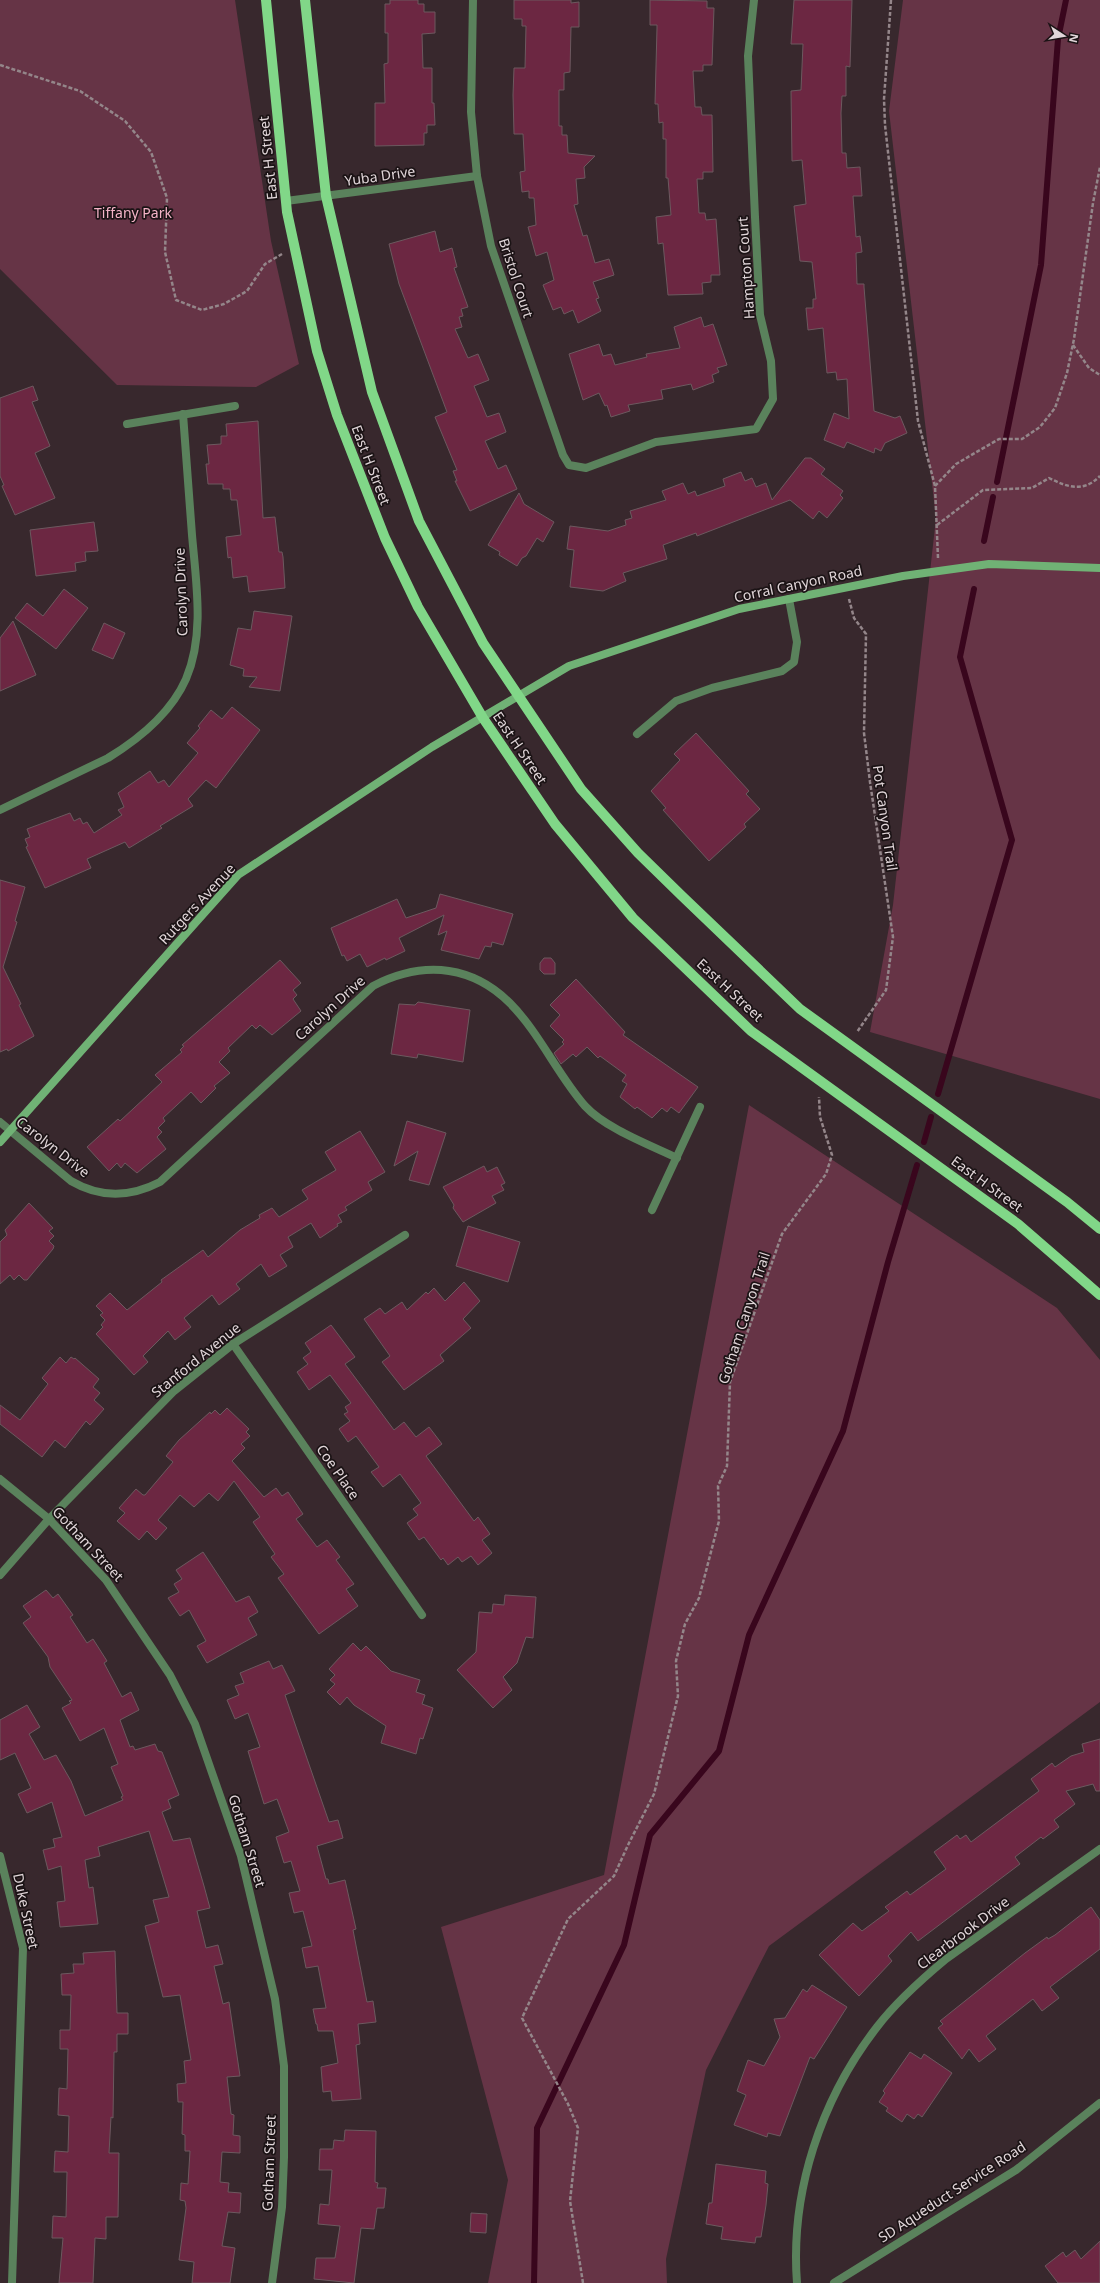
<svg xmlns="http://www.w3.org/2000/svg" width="1100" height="2283" font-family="'Noto Sans',sans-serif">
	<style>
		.green { fill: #663446 }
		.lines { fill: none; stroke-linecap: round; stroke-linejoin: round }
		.stream { stroke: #39061d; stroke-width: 6 }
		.building { fill: #6c2742; stroke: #6c595f }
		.path { stroke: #94868a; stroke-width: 2.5; stroke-dasharray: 4 2; stroke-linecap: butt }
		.service { stroke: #5a825c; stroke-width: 8 }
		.minor { stroke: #5a825c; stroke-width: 8 }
		.secondary { stroke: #70b275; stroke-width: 8 }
		.primary { stroke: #81d788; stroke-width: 10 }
		.labels { text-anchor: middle; stroke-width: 3.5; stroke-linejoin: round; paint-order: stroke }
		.street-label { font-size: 14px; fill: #e1d6d9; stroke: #1b1315 }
		.park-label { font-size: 14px; fill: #f5b4c8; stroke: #1b1315 }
	</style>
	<rect width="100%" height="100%" fill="#38282d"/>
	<g class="green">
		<polygon points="0,0 235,0 271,241 299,364 256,387 117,385 0,269"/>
		<polygon points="903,0 1100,0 1100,1099 870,1032 893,905 936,518 889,111"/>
		<polygon points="749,1105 1057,1308 1100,1360 1100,1702 769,1946 706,2070 666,2259 667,2283 488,2283 508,2180 441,1927 604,1875"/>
	</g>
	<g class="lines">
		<g class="stream">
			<polyline points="997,482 1041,265 1058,39 1066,0"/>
			<polyline points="984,541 993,497"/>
			<polyline points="938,1094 1012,840 960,657 974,589"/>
			<polyline points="924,1142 931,1117"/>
			<polyline points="534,2283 537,2128 624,1945 650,1835 719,1751 749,1635 843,1431 888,1262 917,1165"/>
		</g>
	</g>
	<g class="building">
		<polygon points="390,0 418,0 418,4 424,4 424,12 435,12 435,33 422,34 423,68 432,68 432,103 434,103 435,125 427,125 427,133 424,133 424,145 375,146 375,103 385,103 384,64 388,63 388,33 385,33 385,4 390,4"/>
		<polygon points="514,0 571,0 571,3 579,2 579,27 571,27 570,72 564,73 564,90 559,90 559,126 562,126 562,135 567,135 568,153 595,156 584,167 585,178 576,179 578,204 574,205 583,236 587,235 595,263 609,259 614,275 593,282 599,298 596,299 601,311 578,323 573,310 564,314 561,307 553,310 543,285 554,280 547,252 536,256 528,227 536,225 534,198 529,198 529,191 522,192 520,172 525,171 523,134 514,134 513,95 514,68 525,68 526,26 522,26 522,19 514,19"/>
		<polygon points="650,0 707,1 707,8 714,8 712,65 703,65 703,71 693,71 695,107 701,107 702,115 712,115 713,172 703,172 703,179 697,179 699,213 705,213 706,220 716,219 720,275 711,275 711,282 702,283 703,294 668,295 663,243 658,244 656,217 671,215 668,178 666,178 666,139 663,139 663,122 659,123 658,104 655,104 657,28 657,25 650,25"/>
		<polygon points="794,0 852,0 850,67 846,66 846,96 842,96 841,113 842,153 846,153 847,168 860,167 862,196 853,196 856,237 860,236 862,252 856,253 857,284 864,284 864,287 874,411 895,418 900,416 907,433 885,443 881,451 875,448 874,453 847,442 844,448 824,440 834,413 849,419 847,379 837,380 836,372 827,373 823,328 808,330 806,308 813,308 813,299 816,299 812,262 800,261 794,206 806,204 802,160 792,161 791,91 801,90 803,44 791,44"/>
		<polygon points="435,231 440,252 452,248 457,267 454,268 468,307 461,309 463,316 459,317 462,327 455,329 468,358 478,354 489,380 474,386 487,417 499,413 506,432 485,441 498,469 506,465 517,489 470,511 455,481 457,481 453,471 457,470 435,417 447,412 399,284 389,244"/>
		<polygon points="701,317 704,327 713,324 727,365 717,368 719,372 712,375 714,382 693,390 691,384 661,390 663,399 628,405 630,411 611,417 607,405 605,406 599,393 583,400 569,354 599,344 603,356 611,354 615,365 647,357 646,354 680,348 674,327"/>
		<polygon points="33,386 38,400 32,402 50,446 35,453 55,498 15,515 2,486 4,485 0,476 0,398"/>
		<polygon points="258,421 263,518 275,517 279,552 282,552 283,557 285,588 249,592 247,576 233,578 231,557 228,558 226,537 241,535 237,500 231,500 230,489 223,489 223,484 208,484 206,464 209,464 207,445 221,444 221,436 227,436 226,424"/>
		<polygon points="805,458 811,458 825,469 821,474 843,491 840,495 843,498 827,518 819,511 813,519 790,500 697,536 696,533 663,545 667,559 623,573 626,581 603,591 570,587 574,550 567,549 570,526 608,531 626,525 625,520 632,518 630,511 666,500 662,491 683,483 688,494 695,491 697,496 725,486 723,479 741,472 745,481 752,478 756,487 766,483 772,500"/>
		<polygon points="519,493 524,504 554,522 543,542 537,538 526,556 522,558 517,566 499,555 500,552 488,545"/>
		<polygon points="94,522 98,551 85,552 86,561 75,563 76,571 36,576 30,530"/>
		<polygon points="64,589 88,608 56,649 15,618 27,603 43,616"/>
		<polygon points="254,611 292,616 280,691 249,687 257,677 243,676 244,669 230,665 238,628 251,630"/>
		<polygon points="13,621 36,675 0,691 0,638"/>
		<polygon points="104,623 125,633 113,659 92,650"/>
		<polygon points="232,707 260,730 216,788 206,780 188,799 193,806 160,826 162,828 129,848 125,842 87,859 91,868 45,888 26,847 28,846 25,839 30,837 27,829 70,813 74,821 80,818 83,824 87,822 94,833 122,815 118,810 124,807 118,793 150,771 158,783 164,780 169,787 198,753 187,743 200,728 198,726 211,710 222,719"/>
		<polygon points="696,733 749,791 746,794 760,809 744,824 746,827 709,861 663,810 666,808 651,791 680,760 674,754"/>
		<polygon points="0,880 25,887 15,921 17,922 3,967 21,1004 19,1005 34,1036 8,1051 7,1049 0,1052"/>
		<polygon points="440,894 513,914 503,945 492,942 491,947 485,946 479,959 441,950 447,931 438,935 444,915 399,938 405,951 386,960 385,958 367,967 360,954 347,961 344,955 342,956 331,928 397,899 406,918 436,908"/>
		<polygon points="544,958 551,958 555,963 555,974 544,974 540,970 540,963"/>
		<polygon points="280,960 301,983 293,990 297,995 293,999 301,1011 272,1035 260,1025 256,1029 252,1025 228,1048 230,1051 219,1062 230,1073 214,1086 216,1088 201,1103 191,1092 163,1118 165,1121 158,1128 162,1132 157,1137 166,1149 137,1173 125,1163 121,1168 117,1163 109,1171 87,1147 118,1119 120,1121 162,1082 155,1075 182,1052 180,1050 184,1046 182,1045"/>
		<polygon points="576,979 625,1032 623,1035 698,1087 679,1113 671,1107 667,1112 662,1108 652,1118 637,1107 635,1109 620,1097 627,1084 622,1081 626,1075 600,1056 598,1058 587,1047 576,1057 573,1054 561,1064 554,1053 564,1044 562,1042 564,1040 550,1026 560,1015 550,1005"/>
		<polygon points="418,1002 470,1010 463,1062 418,1054 417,1058 391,1054 399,1004 415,1005"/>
		<polygon points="407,1121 446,1133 429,1185 409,1180 418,1151 394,1166"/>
		<polygon points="360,1131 385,1172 368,1182 372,1190 345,1207 347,1210 338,1215 342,1222 337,1224 338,1226 320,1238 311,1223 288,1237 293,1247 280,1255 287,1266 269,1277 261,1264 236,1284 240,1289 219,1305 212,1295 184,1318 191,1327 175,1340 168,1331 143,1356 148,1362 134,1375 96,1334 103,1327 101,1325 105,1320 100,1315 103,1313 96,1306 110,1293 127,1310 162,1282 161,1280 203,1250 208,1257 240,1230 260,1218 259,1215 272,1208 279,1217 308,1199 302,1190 336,1170 325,1152"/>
		<polygon points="484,1166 487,1172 497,1167 505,1183 501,1185 504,1190 492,1196 496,1203 463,1222 453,1208 454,1205 443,1187"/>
		<polygon points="29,1203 53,1228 49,1231 54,1236 49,1241 54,1246 53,1249 27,1280 24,1280 19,1275 14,1280 10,1275 0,1284 0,1242 7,1235 5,1230"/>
		<polygon points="468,1226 520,1242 508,1282 456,1266"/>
		<polygon points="464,1282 480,1301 463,1319 471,1328 440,1355 444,1361 404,1390 382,1362 390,1356 364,1319 380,1308 385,1314 402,1302 407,1310 426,1292 428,1294 434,1288 445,1301"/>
		<polygon points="331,1325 355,1357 345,1364 394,1430 404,1422 416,1437 429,1427 442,1444 426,1456 474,1521 478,1517 490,1534 482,1540 492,1553 478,1565 471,1556 462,1562 458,1557 448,1565 443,1558 441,1560 424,1537 419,1540 407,1523 418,1515 413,1509 421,1503 400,1474 383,1487 371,1472 379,1467 356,1436 348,1442 339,1429 350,1421 344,1414 348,1412 345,1407 351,1403 330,1375 309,1390 297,1372 308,1364 303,1358 311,1352 305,1343"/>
		<polygon points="60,1357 66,1363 71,1357 74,1359 75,1358 99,1379 93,1387 100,1393 94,1400 104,1409 90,1425 86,1421 65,1448 55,1440 42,1457 0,1424 0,1405 20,1420 48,1384 42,1378"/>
		<polygon points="227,1408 249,1429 246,1432 250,1436 241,1444 245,1448 232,1461 264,1497 276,1488 282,1496 288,1492 303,1514 296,1519 317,1547 327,1540 340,1557 336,1560 354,1584 346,1589 358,1606 319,1634 278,1578 284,1574 271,1557 275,1554 253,1522 260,1517 234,1481 218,1501 209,1493 194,1507 180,1495 158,1520 167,1528 156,1540 147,1531 139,1540 117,1521 125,1513 119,1508 136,1489 143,1495 145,1495 173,1462 166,1456 179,1440 210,1412 211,1414 215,1410 220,1415"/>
		<polygon points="203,1552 236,1602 249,1596 258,1612 248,1618 257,1635 207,1663 197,1646 206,1641 189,1610 180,1616 168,1598 179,1592 174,1584 182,1579 176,1570"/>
		<polygon points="46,1590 53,1598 58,1594 73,1615 70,1617 87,1643 93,1639 107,1661 104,1663 122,1697 131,1692 139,1710 120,1720 130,1747 133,1746 135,1750 155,1744 158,1751 162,1752 179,1795 168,1800 171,1808 162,1812 173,1841 190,1838 204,1886 210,1908 197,1911 206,1948 218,1945 223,1964 214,1966 223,2004 229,2002 240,2076 227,2077 231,2114 234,2115 233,2135 240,2136 240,2153 222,2152 220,2182 229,2183 228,2192 241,2193 240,2213 228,2212 222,2246 235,2248 230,2283 192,2283 194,2262 179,2260 186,2208 185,2201 180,2200 181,2183 188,2184 190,2151 185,2151 185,2135 182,2134 183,2102 178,2102 177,2084 186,2083 184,2061 191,2060 180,1995 163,1997 145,1926 159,1922 153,1900 169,1897 149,1831 98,1847 100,1856 85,1860 89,1888 93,1887 98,1924 60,1927 57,1902 65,1901 61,1866 48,1870 43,1850 55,1847 53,1839 62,1837 52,1802 27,1813 18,1794 31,1788 15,1753 0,1760 0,1720 27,1705 40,1727 29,1734 44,1760 56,1755 71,1781 85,1816 123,1800 121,1797 123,1796 111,1767 118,1764 104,1728 80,1741 62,1708 71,1703 69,1701 72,1700 50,1667 48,1657 23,1623 31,1617 23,1606"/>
		<polygon points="505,1595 536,1597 533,1638 526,1637 517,1663 503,1677 512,1690 493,1708 457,1670 476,1652 479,1612 492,1613 493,1604 504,1605"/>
		<polygon points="353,1643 361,1651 366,1646 391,1671 420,1680 416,1692 425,1695 422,1704 433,1708 423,1739 420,1738 416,1754 381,1743 386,1726 354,1705 347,1697 340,1705 327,1692 335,1684 330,1680 335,1675 329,1669"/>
		<polygon points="269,1661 273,1669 282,1665 295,1691 285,1695 329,1822 338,1820 343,1838 317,1846 326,1879 328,1879 329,1884 345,1880 356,1929 353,1930 367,2002 373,2001 376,2022 358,2024 360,2044 356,2045 361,2099 332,2101 331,2091 323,2092 321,2067 338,2063 333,2031 318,2031 317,2024 316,2024 313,2009 326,2008 318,1966 306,1968 302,1948 312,1946 303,1911 294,1913 289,1893 300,1891 291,1861 284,1863 276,1837 289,1832 277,1799 264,1804 248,1751 260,1747 248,1713 235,1719 227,1700 239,1695 235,1686 244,1683 240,1673"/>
		<polygon points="1100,1739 1100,1791 1096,1791 1093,1784 1066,1791 1075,1804 1054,1820 1059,1827 1043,1839 1041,1837 1015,1857 1020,1864 918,1941 911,1932 888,1956 892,1961 859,1996 819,1955 853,1923 862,1931 889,1911 885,1907 907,1891 910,1895 946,1869 934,1852 957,1835 960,1839 966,1835 971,1842 1039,1791 1031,1779 1052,1763 1055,1767 1071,1756 1084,1752 1082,1744"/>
		<polygon points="1091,1907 1100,1920 1100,1949 1050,1987 1059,1998 1042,2011 1033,1999 986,2036 996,2049 979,2062 969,2049 962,2059 938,2028 943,2024 940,2021 1025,1953 1047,1937 1048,1939 1055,1935"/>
		<polygon points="115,1951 117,2013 128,2013 128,2034 117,2034 117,2052 114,2052 113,2118 111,2117 109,2153 119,2153 118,2217 106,2217 106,2239 95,2238 93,2283 59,2283 63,2238 52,2238 53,2216 66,2217 67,2172 54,2172 55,2151 68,2152 69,2116 58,2115 59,2088 67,2089 68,2049 60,2049 60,2030 70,2030 71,1995 62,1995 61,1974 74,1973 73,1964 84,1964 83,1953"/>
		<polygon points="812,1985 847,2007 814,2059 810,2057 780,2136 768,2133 767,2137 734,2125 746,2095 737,2091 748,2060 764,2066 780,2037 774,2019 785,2018 803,1989 807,1992"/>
		<polygon points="910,2052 921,2059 924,2054 952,2073 922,2117 918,2114 914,2119 907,2114 902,2122 886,2111 888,2108 879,2102 885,2093 883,2091"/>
		<polygon points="345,2130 376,2131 375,2182 378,2183 377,2188 386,2188 384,2208 377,2208 374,2229 361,2228 354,2283 314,2279 316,2258 335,2258 340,2226 318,2224 320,2204 329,2205 332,2170 319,2170 320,2149 333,2149 334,2140 344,2141"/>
		<polygon points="716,2164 766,2171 765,2183 768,2184 766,2205 761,2237 756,2237 755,2243 721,2239 723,2227 706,2224 709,2203 712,2203"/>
		<polygon points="471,2213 487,2214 486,2233 470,2232"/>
		<polygon points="1100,2241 1100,2283 1058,2283 1045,2266 1063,2252 1066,2257 1075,2250 1081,2259"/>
	</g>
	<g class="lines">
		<g class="path">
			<polyline points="891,0 884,99 885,125 918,421 935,486"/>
			<polyline points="0,65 80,91 125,121 151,152 167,198 165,252 176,300 202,310 224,304 247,291 265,264 282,254"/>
			<polyline points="1073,345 1089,368 1100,375"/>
			<path d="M937,525L983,490L1032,488L1049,478C1067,487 1083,493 1100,476"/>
			<polyline points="938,558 935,486 956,464 999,439 1022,439 1040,427 1055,408 1067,373 1074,339 1093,203 1100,167"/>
			<polyline points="849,599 854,618 866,634 864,733 870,782 893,937 886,990 857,1032"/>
			<polyline points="583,2283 570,2201 578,2128 568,2104 522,2018 568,1919 614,1876 628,1845 654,1794 678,1696 676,1661 685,1624 699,1598 719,1521 718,1486 727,1466 730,1382 782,1234 826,1174 832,1155 820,1117 819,1097"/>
		</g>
		<g class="service">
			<polyline points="637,734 676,701 712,688 782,671 794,662 797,642 789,599"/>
			<polyline points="834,2283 1016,2170 1100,2103"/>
		</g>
		<g class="minor">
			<polyline points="473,0 471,112 477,176 491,246 563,455 569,465 586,468 656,442 756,429 773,399 771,361 760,315 755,217 748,56 754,0"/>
			<polyline points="286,201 477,176"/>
			<polyline points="127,424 235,406"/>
			<path d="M0,810L108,758C139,739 171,713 186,679C205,635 196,582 192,535C189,495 186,454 183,414"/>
			<path d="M0,1122L71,1181C100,1198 129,1198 160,1182L373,986C398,973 422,967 449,971C521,982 543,1058 585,1106C605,1128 650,1145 677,1158"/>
			<polyline points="652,1210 700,1107"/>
			<polyline points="233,1344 422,1615"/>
			<polyline points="0,1479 49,1519 106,1580 170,1675 195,1724 241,1856 275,1999 284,2066 284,2157 282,2207 272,2283"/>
			<polyline points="0,1575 49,1519 174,1391 233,1344 405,1235"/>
			<polyline points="0,1856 23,1948 12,2283"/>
			<path d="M797,2283C790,2192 821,2099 877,2027C896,2002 922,1979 946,1959L1100,1849"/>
		</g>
		<polyline class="secondary" points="0,1142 238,875 432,747 569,666 739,609 903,576 989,564 1100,568"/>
		<g class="primary">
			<polyline points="266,0 287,212 317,351 337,415 385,538 418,607 483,718 555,824 633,918 751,1031 1018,1224 1100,1295"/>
			<polyline points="305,0 326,196 372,392 419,521 483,643 581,789 638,853 682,896 800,1009 1067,1202 1100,1229"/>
		</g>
	</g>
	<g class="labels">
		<g class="street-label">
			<text transform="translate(268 158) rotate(-96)" y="5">East H Street</text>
			<text transform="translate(380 176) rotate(-8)" y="5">Yuba Drive</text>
			<text transform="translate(746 268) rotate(-94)" y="5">Hampton Court</text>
			<text transform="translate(516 278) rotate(72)" y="5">Bristol Court</text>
			<text transform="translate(371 465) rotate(69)" y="5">East H Street</text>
			<text transform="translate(798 584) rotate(-12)" y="5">Corral Canyon Road</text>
			<text transform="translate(181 592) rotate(-92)" y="5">Carolyn Drive</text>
			<text transform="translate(520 748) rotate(56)" y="5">East H Street</text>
			<text transform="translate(885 818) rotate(82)" y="5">Pot Canyon Trail</text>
			<text transform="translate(197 904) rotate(-47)" y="5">Rutgers Avenue</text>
			<text transform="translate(730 990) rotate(43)" y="5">East H Street</text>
			<text transform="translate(330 1008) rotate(-42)" y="5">Carolyn Drive</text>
			<text transform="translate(53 1147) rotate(38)" y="5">Carolyn Drive</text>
			<text transform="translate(987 1184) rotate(36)" y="5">East H Street</text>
			<text transform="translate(744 1318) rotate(-72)" y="5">Gotham Canyon Trail</text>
			<text transform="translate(196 1360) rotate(-39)" y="5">Stanford Avenue</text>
			<text transform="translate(338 1472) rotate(55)" y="5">Coe Place</text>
			<text transform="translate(88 1544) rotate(47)" y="5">Gotham Street</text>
			<text transform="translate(247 1841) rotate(73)" y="5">Gotham Street</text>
			<text transform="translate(26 1911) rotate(78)" y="5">Duke Street</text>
			<text transform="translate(963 1933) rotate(-37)" y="5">Clearbrook Drive</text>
			<text transform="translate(269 2163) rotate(-88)" y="5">Gotham Street</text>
			<text transform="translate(952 2192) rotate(-33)" y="5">SD Aqueduct Service Road</text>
		</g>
		<g class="park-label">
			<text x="133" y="218">Tiffany Park</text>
		</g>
	</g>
	<g transform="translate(1064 36) rotate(102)" stroke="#1b1315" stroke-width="3" paint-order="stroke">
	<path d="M0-3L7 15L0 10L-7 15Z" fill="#e1d6d9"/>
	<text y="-6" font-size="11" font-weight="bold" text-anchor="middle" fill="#e1d6d9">N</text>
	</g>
</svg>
